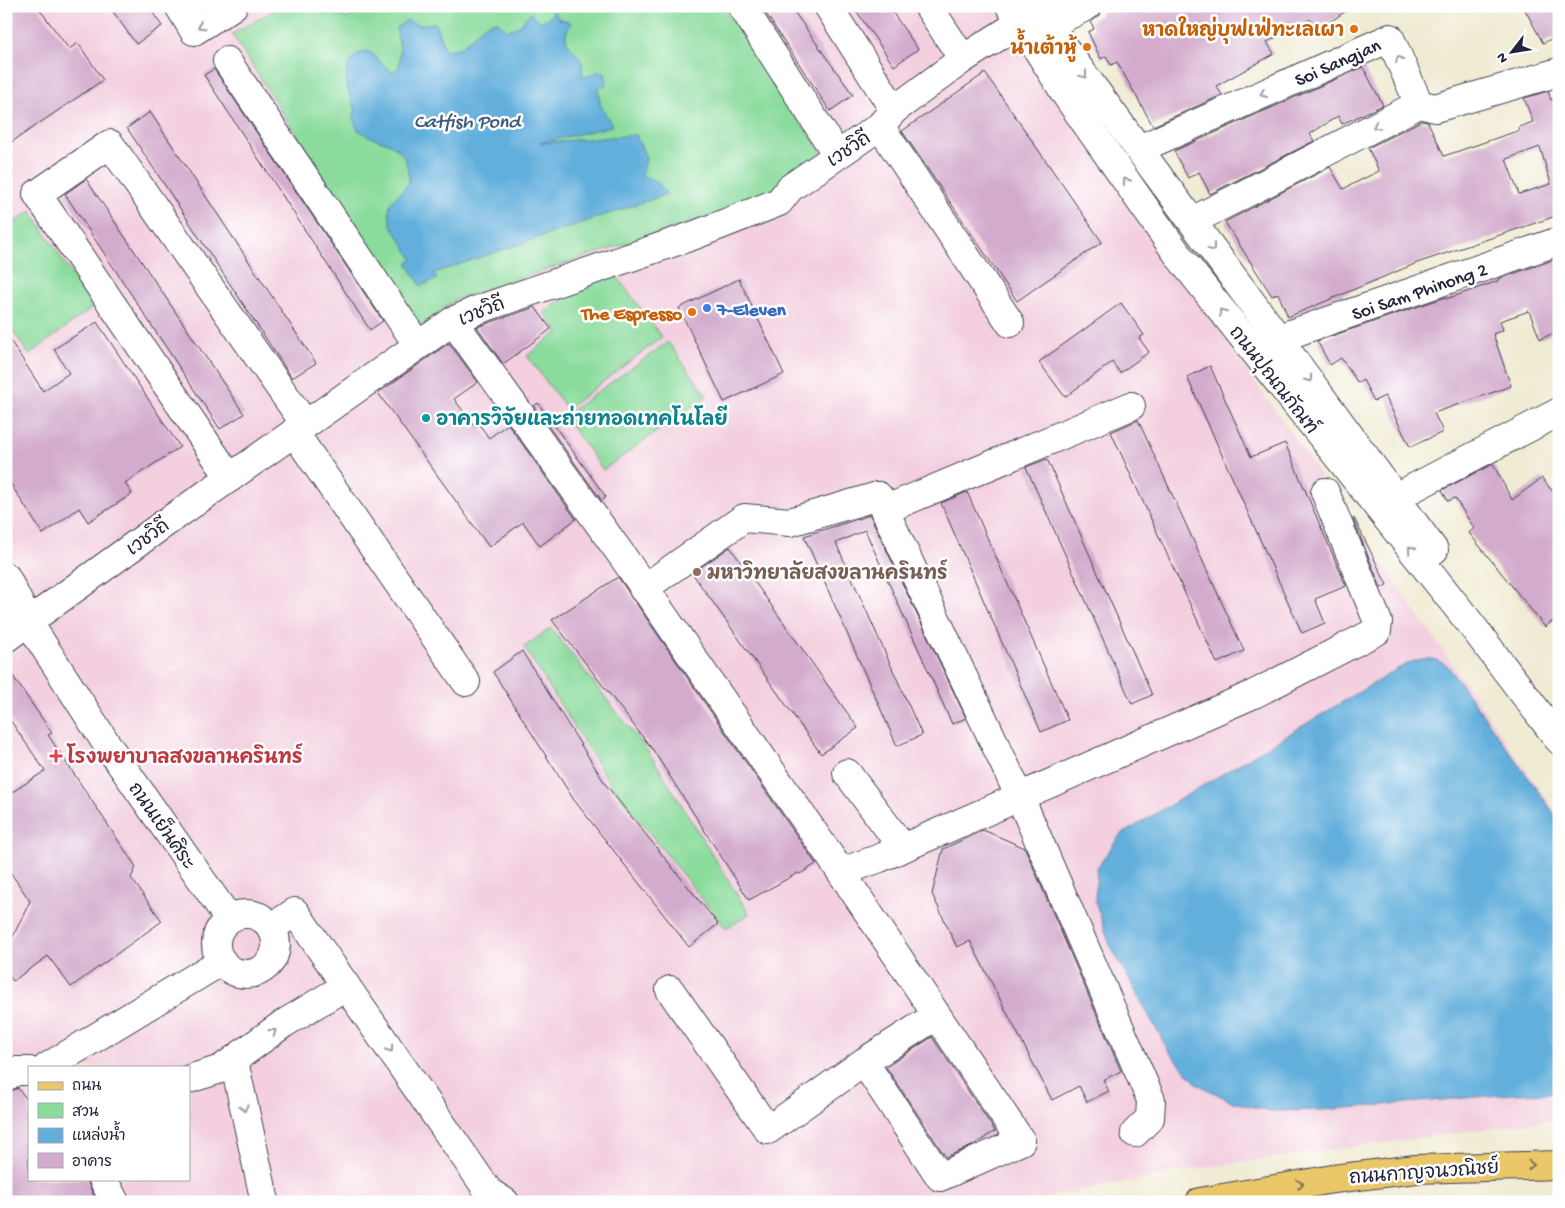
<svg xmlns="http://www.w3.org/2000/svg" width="1565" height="1208" font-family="'Gochi Hand','Playpen Sans Thai',sans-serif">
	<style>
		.built { fill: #f3cfdf; fill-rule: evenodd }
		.green { fill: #8adb9c; stroke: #567e6c }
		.water { fill: #62afdc; stroke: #42688c }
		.building { fill: #d3abcc; fill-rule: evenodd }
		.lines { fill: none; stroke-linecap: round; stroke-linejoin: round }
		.minor-casing { stroke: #414052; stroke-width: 30 }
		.major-casing { stroke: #414052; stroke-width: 30 }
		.minor { stroke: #fff; stroke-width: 28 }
		.major { stroke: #eac769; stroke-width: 28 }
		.oneway { stroke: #9c9ca7 }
		.oneway2 { stroke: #867452 }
		.food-dot { fill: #e8710a; stroke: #fff; stroke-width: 2 }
		.shop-dot { fill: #3f7fe0; stroke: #fff; stroke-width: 2 }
		.culture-dot { fill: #0f9aa8; stroke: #fff; stroke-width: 2 }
		.education-dot { fill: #8d6e63; stroke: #fff; stroke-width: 2 }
		.health-dot { fill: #e0444e; stroke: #fff; stroke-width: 2 }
		.labels { text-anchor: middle; stroke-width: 5; stroke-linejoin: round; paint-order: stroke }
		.food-label { font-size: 19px; font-weight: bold; fill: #c56008; stroke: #fff; text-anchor: end }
		.street-label { font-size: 19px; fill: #22223b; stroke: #fff }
		.shop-label { font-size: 19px; font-weight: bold; fill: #366cbe; stroke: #fff; text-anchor: start }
		.culture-label { font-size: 19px; font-weight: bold; fill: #0d838f; stroke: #fff; text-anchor: start }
		.education-label { font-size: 19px; font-weight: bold; fill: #785e54; stroke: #fff; text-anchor: start }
		.health-label { font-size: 19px; font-weight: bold; fill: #be3a42; stroke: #fff; text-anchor: start }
		.water-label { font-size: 20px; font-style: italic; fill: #3c5a7b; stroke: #fff }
	</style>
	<rect width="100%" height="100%" fill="#fff"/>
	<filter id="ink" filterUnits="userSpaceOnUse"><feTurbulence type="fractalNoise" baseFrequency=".02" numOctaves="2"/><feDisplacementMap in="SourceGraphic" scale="10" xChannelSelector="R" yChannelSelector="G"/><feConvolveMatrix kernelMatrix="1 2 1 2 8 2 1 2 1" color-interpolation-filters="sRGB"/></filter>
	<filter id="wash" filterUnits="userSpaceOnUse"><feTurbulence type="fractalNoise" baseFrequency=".0096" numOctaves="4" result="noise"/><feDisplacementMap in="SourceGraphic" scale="20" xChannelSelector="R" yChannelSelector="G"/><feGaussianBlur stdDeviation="1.12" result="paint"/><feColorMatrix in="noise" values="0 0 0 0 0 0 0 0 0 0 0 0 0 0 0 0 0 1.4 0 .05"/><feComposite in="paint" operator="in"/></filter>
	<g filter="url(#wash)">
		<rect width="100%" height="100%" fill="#f0ebd3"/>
		<path class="built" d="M6,6H1002L1217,327L1559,817V1119L1200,1168L1022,1202H6ZM29,1067H189V1179H29Z"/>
		<g class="green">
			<polygon points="282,6 318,6 324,14 334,6 346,19 365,6 723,6 824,156 754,202 456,299 420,328 232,34"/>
			<polygon points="31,211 93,307 29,355 6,320 6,227"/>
			<polygon points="608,265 662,337 567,409 527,356 558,332 544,313"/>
			<polygon points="668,342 707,396 603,470 564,416"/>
			<polygon points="551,628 652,757 749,914 726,929 611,785 524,647"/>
		</g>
		<g class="water">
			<path d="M553,10L559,19L569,21L571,24C556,44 578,49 582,64C583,68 581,71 583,75L586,77L600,71L605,72L607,85L598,88L600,104L612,126L540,143L636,135L646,158L642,176L655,180L667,194L434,273L437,279L421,286L407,263L413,259L391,225L389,212L390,204L409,183C408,157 402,146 376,139C370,138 365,133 359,131L353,119L356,109C344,90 339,57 367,51C378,56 382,66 392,72L399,68L400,49L396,28L407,20L418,25L435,23L445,50L460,48L485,25L496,21L508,30L519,26L530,13L541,22L551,16Z"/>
			<polygon points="1421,659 1434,659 1447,665 1559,820 1559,1093 1513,1094 1323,1110 1270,1111 1233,1102 1197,1084 1168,1050 1110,945 1095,901 1097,868 1120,835 1406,664"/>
		</g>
		<g id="blocks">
			<g class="building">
				<polygon points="6,6 37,6 69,49 78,43 103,80 6,146"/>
				<polygon points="109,6 148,6 162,26 136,44"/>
				<polygon points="761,6 790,6 853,95 830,111"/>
				<polygon points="853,6 888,6 918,49 894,66"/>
				<polygon points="1111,6 1354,6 1317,30 1310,19 1267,42 1274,54 1216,86 1222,95 1153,126 1117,62 1111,65 1106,56 1101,59 1088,32 1094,29 1091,22 1100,15 1101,11"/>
				<polygon points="1523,6 1559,6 1559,35 1543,43"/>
				<polygon points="1363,67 1383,105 1342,124 1338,116 1310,134 1314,141 1210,194 1199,172 1188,178 1174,151"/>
				<polygon points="214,69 383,321 370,330 204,75"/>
				<polygon points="985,73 1102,242 1017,301 902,131"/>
				<path d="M1548,91L1551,100L1559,97V215L1417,263L1288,317L1278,293L1272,296L1225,222L1330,167L1343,189L1379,171L1368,148L1421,121L1428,122L1444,156L1520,130L1519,127L1533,122L1524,98ZM1540,147L1551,184L1519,194L1506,159Z"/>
				<polygon points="150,112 316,363 292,378 127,128"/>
				<polygon points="86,179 244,414 220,429 65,194"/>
				<polygon points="1559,258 1559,331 1540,339 1529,311 1500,321 1503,330 1493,334 1511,386 1434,413 1443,432 1410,447 1385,396 1374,401 1363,380 1358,383 1341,358 1330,365 1317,341 1446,297 1446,299 1498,281 1498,279"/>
				<polygon points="739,279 784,374 724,402 679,308"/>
				<polygon points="1121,303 1144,335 1139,338 1149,352 1120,373 1112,362 1065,397 1039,362"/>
				<polygon points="535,307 551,329 503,364 477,327"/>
				<polygon points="97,322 180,447 125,483 132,494 88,522 79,508 43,534 6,477 6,334 43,391 69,373 54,349"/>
				<polygon points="449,343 478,382 454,399 475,427 479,424 489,438 508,424 576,519 540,546 523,522 489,547 378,393"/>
				<polygon points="1210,366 1251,457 1285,443 1346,586 1315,599 1325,623 1302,633 1187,377"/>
				<polygon points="538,403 606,497 602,501 534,406"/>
				<polygon points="1138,420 1244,651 1217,663 1111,432"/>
				<polygon points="1047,459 1152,695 1132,704 1026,467"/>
				<polygon points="1493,464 1512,500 1542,478 1559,500 1559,616 1545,627 1469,533 1474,528 1455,498 1448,501 1442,490"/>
				<polygon points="967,492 1068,720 1041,732 941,503"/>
				<polygon points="870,515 966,718 952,724 865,530 836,543 922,735 897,746 804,536"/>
				<polygon points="1354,518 1387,585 1381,588 1353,519"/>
				<polygon points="730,547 858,728 821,754 692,573"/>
				<polygon points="618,577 816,864 800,874 798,873 749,900 653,750 552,620"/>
				<polygon points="522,651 606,785 718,924 689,947 574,800 493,672"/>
				<polygon points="6,666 52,733 48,735 136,867 131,878 162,921 71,987 48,956 13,981 6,972 6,951 30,901 6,866 6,796 45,771 6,714"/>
				<polygon points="983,830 1025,848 1121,1071 1103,1080 1109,1091 1087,1102 1079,1086 1052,1100 970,941 957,947 932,894 943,849"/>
				<polygon points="932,1037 995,1131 972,1146 946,1157 886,1067"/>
				<polygon points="18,1088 29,1102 29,1179 86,1179 97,1202 6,1202 6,1093"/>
			</g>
		</g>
	</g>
	<g filter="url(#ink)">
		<use href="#blocks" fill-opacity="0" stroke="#414052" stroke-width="1"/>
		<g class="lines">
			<g class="minor-casing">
				<g id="minor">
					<polyline points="179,6 194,31 233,6"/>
					<polyline points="742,6 837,155"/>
					<polyline points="828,6 894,110"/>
					<polyline points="928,6 963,59"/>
					<polyline points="1010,6 1068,98 1181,259 1473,627 1559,740"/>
					<polyline points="1038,6 1048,26 1434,550"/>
					<polyline points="1048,26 1087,6"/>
					<polyline points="227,61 417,344"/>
					<polyline points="1419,104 1435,108 1559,72"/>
					<polyline points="880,126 1010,323"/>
					<polyline points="1139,149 1390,38 1419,104"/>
					<polyline points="1192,221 1419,104"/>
					<polyline points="453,321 623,557 841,872 880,858 1254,694 1377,631 1378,622 1325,492"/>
					<polyline points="1279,338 1559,241"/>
					<polyline points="294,432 466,682"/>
					<polyline points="230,478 37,194 110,144 305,424"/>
					<polyline points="878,496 1019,795 1151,1100 1150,1118 1135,1133"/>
					<polyline points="1396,497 1559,412"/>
					<polyline points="6,577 29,623 108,746 229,919"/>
					<polyline points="643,589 744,518 790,522 878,496 889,508 1131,406"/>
					<polyline points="6,638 161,526 453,321 477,310 695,235 779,202 790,188 880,126 894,110 963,59 1012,28 1028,35"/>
					<polyline points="847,773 903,848"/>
					<polyline points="841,872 1021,1141 940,1177 864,1062 936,1016"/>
					<circle cx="246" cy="944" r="30"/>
					<polyline points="271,928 295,912 346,986"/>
					<polyline points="670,990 768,1130 864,1062"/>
					<polyline points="234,1061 265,1202"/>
					<polyline points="47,1067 222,961"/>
					<polyline points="6,1077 16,1071 29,1071"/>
					<polyline points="189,1079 221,1069 283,1024 346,986 489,1192 505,1202"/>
					<polyline points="103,1179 115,1202"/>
				</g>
			</g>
			<g class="major-casing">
				<polyline id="major" points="1200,1202 1333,1179 1416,1169 1559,1165"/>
			</g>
			<use href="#minor" class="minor"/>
			<use href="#major" class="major"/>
		</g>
		<defs><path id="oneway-chevron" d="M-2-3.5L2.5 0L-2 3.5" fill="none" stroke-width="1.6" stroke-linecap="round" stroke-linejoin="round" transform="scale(1.25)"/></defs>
		<g class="oneway">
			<use href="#oneway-chevron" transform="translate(201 26) rotate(149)"/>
			<use href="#oneway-chevron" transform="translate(1399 59) rotate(-114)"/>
			<use href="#oneway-chevron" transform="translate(1084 75) rotate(53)"/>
			<use href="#oneway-chevron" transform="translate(1263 94) rotate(156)"/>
			<use href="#oneway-chevron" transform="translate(1376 126) rotate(153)"/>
			<use href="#oneway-chevron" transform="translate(1126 181) rotate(-125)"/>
			<use href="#oneway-chevron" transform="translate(1212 248) rotate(53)"/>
			<use href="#oneway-chevron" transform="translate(1222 312) rotate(-128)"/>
			<use href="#oneway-chevron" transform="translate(1309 379) rotate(54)"/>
			<use href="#oneway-chevron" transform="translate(1411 549) rotate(-129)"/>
			<use href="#oneway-chevron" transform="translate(273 1032) rotate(-37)"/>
			<use href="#oneway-chevron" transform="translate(390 1049) rotate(55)"/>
			<use href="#oneway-chevron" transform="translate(244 1108) rotate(78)"/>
		</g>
		<g class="oneway2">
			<use href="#oneway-chevron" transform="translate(1531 1165)"/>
			<use href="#oneway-chevron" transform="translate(1300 1184) rotate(-10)"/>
		</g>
	</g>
	<g class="food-dot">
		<circle cx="1354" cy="29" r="5"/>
		<circle cx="1087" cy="47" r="5"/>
		<circle cx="692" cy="312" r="5"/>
	</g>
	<circle class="shop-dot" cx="707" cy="308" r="5"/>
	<circle class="culture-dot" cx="426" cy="418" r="5"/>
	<circle class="education-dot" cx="697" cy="572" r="5"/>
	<path class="health-dot" d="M53.5 748.5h5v5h5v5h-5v5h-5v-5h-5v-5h5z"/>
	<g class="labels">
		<g class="food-label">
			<text x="1344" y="36">หาดใหญ่บุฟเฟ่ทะเลเผา</text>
			<text x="1077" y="54">น้ำเต้าหู้</text>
			<text x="682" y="319">The Espresso</text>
		</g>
		<g class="street-label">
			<text transform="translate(1337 61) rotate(-24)" y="7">Soi Sangjan</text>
			<text transform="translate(848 148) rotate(-34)" y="7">เวชวิถี</text>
			<text transform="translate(1419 290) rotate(-19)" y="7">Soi Sam Phinong 2</text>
			<text transform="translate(481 310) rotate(-22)" y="7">เวชวิถี</text>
			<text transform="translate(1275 379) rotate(52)" y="7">ถนนปุณณกัณฑ์</text>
			<text transform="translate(147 536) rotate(-36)" y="7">เวชวิถี</text>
			<text transform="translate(163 825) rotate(55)" y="7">ถนนเย็นศิระ</text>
			<text transform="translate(1424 1171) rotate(-4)" y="7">ถนนกาญจนวณิชย์</text>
		</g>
		<g class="shop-label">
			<text x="717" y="315">7-Eleven</text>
		</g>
		<g class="culture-label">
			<text x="436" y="425">อาคารวิจัยและถ่ายทอดเทคโนโลยี</text>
		</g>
		<g class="education-label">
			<text x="707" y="579">มหาวิทยาลัยสงขลานครินทร์</text>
		</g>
		<g class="health-label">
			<text x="67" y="763">โรงพยาบาลสงขลานครินทร์</text>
		</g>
		<g class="water-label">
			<text x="467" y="127">Catfish Pond</text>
		</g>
	</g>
	<rect width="1565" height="1208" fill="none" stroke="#fff" stroke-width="25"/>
	<rect x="28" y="1066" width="162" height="115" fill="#ffffff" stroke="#a7a7b1"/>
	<rect x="38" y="1082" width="25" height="8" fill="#eac769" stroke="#a7a7b1"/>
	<text x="72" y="1090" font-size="15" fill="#22223b">ถนน</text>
	<rect x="38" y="1103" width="25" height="15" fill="#8adb9c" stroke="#a7a7b1"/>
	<text x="72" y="1116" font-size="15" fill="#22223b">สวน</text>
	<rect x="38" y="1128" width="25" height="15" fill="#62afdc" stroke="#a7a7b1"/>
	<text x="72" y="1140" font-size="15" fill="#22223b">แหล่งน้ำ</text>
	<rect x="38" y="1153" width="25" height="15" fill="#d3abcc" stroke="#a7a7b1"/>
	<text x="72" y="1166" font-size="15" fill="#22223b">อาคาร</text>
	<g transform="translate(1512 52) rotate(239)" stroke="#ffffff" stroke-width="4" paint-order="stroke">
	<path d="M0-4L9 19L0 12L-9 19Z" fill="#22223b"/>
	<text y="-8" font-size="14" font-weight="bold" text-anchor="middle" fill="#22223b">N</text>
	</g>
</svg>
